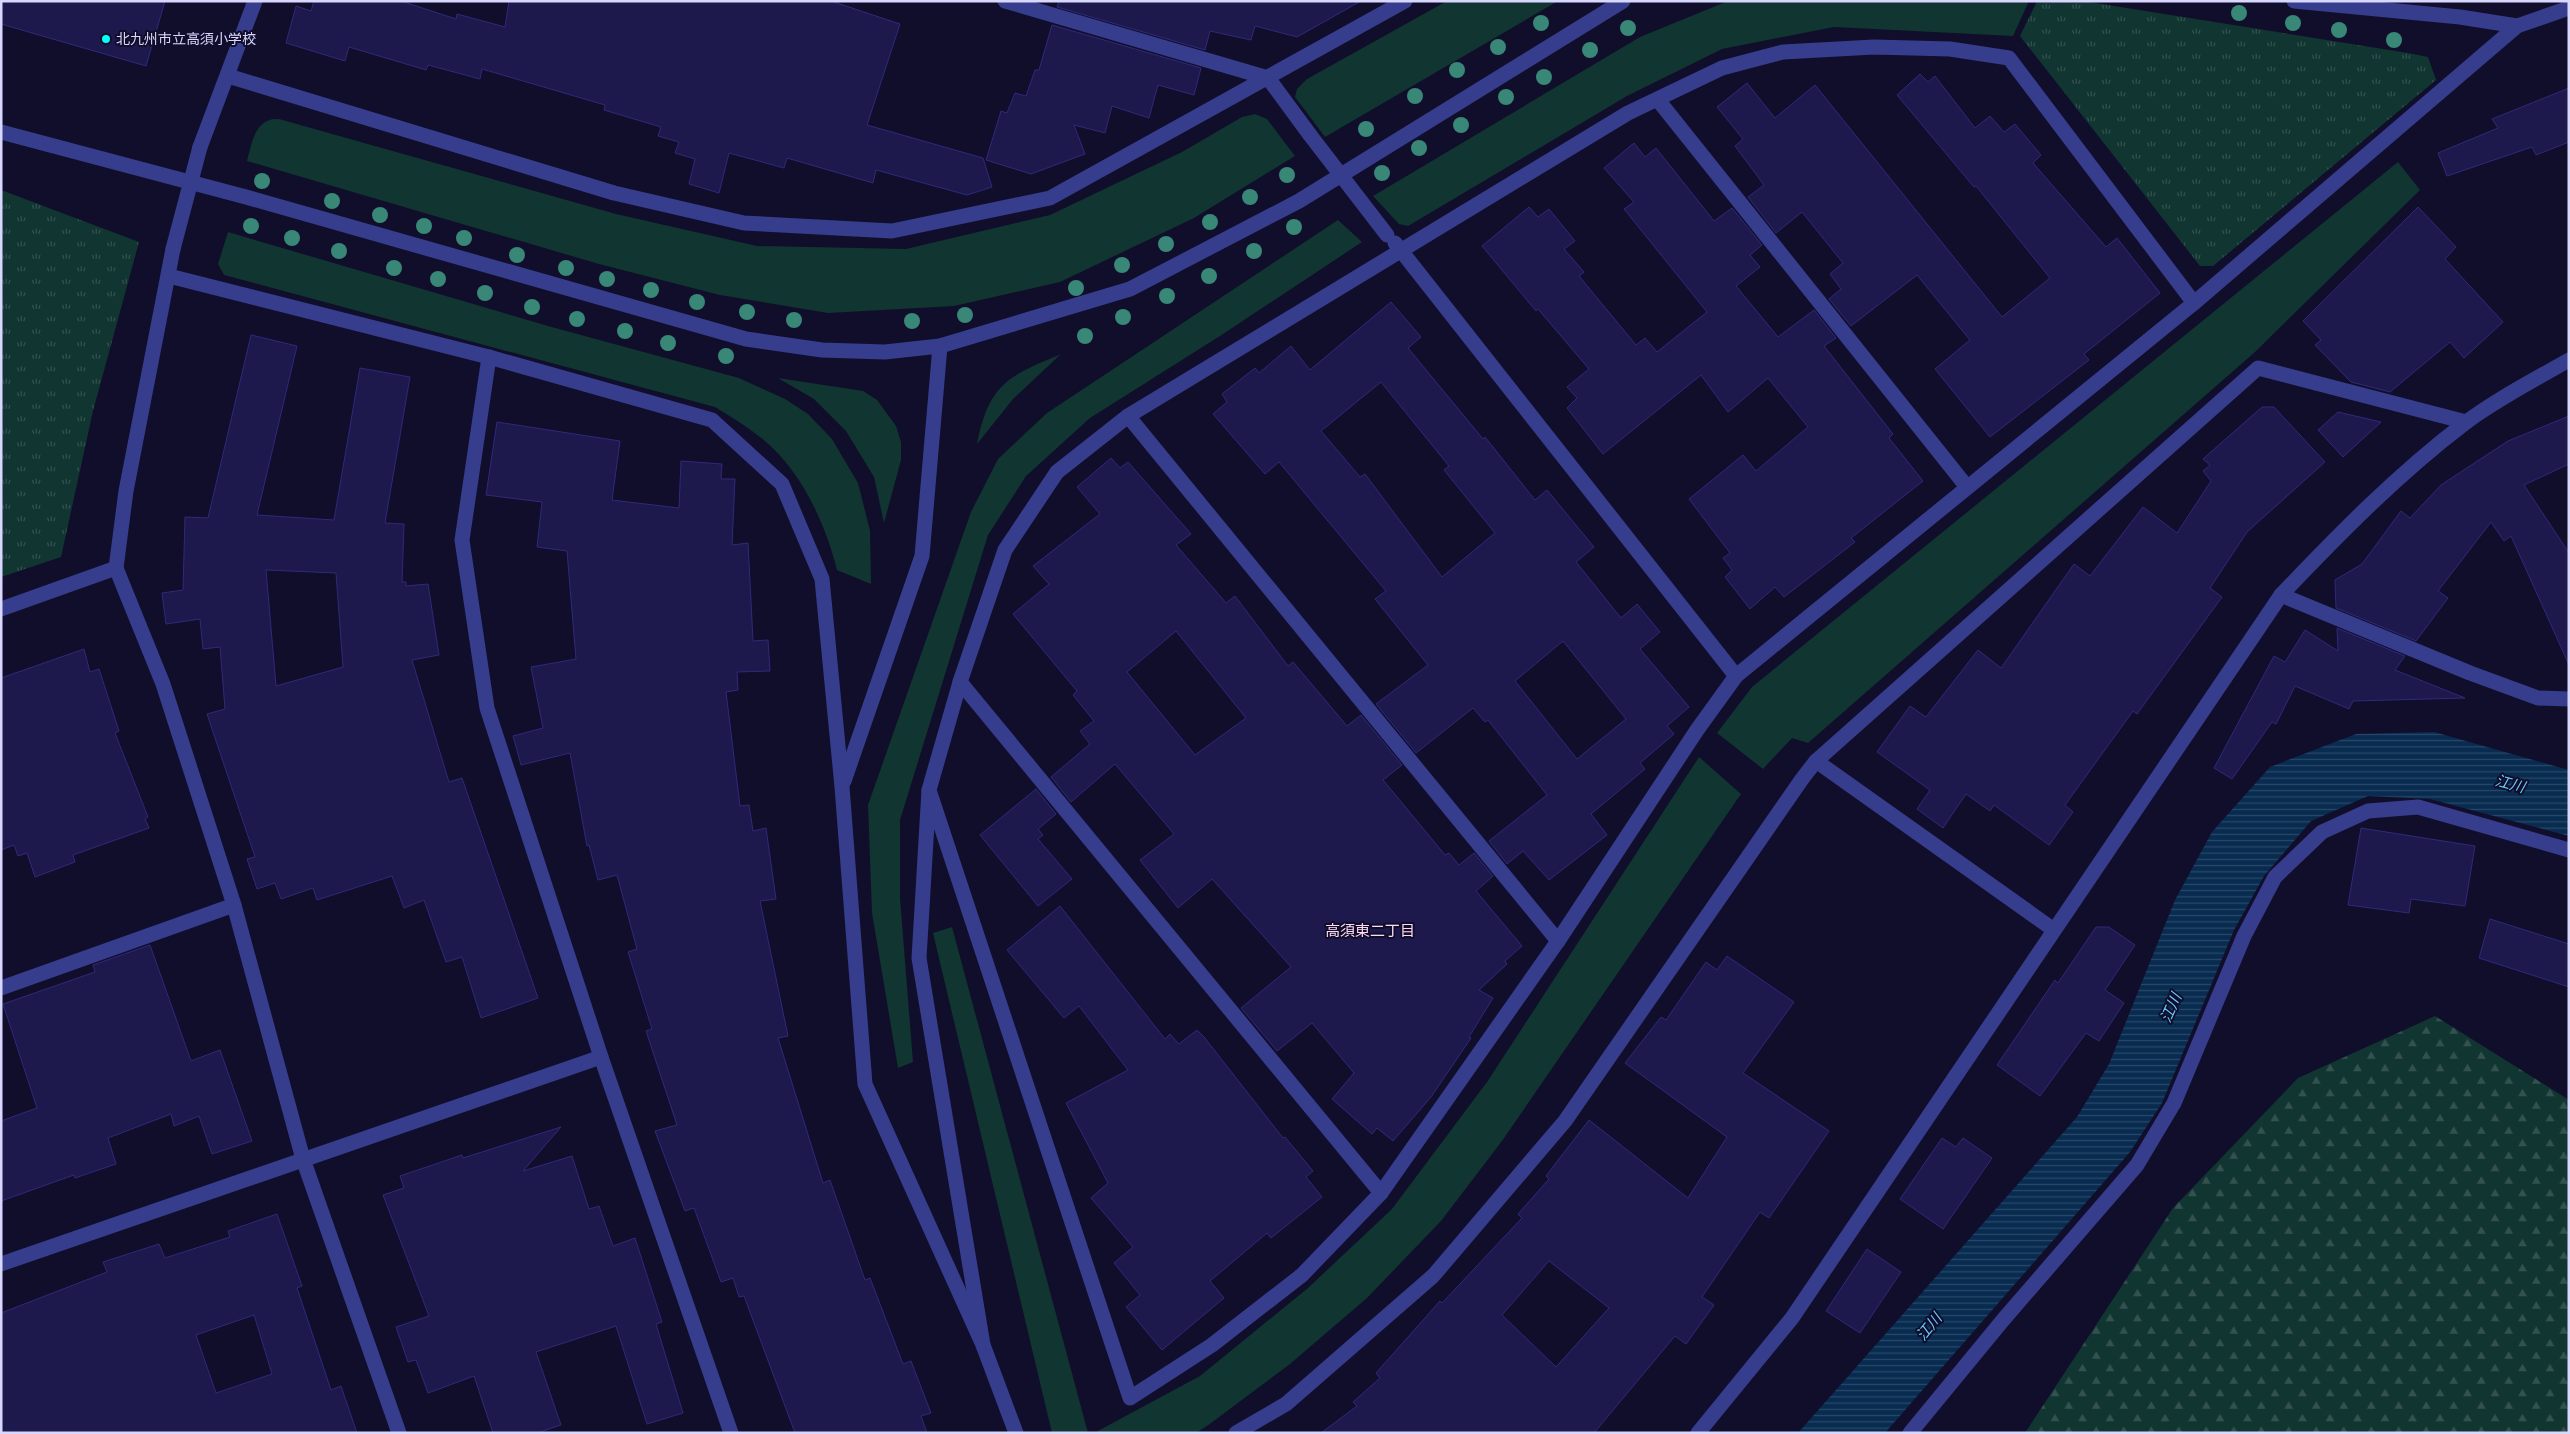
<svg xmlns="http://www.w3.org/2000/svg" width="2570" height="1434" font-family="Raleway,'Noto Sans JP',sans-serif">
	<style>
		.grass { fill: #113530 }
		.forest { fill: url(#forest-firs) }
		.park { fill: url(#park-tufts) }
		.water { fill: url(#water-rules) }
		.building { fill: #1d194d; stroke: #30297b; fill-rule: evenodd }
		.lines { fill: none; stroke-linecap: round; stroke-linejoin: round }
		.street { stroke: #363d8d; stroke-width: 15 }
		.street-bridge { stroke: #363d8d; stroke-width: 15 }
		.tree { fill: #388777 }
		.poi-dot { fill: #04fffb; stroke: #100e2b; stroke-width: 2 }
		.labels { text-anchor: middle; stroke-width: 4; stroke-linejoin: round; paint-order: stroke }
		.poi-label { font-size: 14px; fill: #d8d8ff; stroke: #100e2b; text-anchor: start }
		.water-label { font-size: 15px; font-style: italic; fill: #66caff; stroke: #100e2b }
		.neighbourhood-label { font-size: 15px; fill: #ffdaf6; stroke: #100e2b }
	</style>
	<defs>
		<pattern id="forest-firs" width="22" height="20" patternUnits="userSpaceOnUse" patternTransform="scale(1.25)"><rect width="22" height="20" fill="#113530"/><path d="M5 1l3.5 6h-7zM16 11l3.5 6h-7z" fill="#33524f"/></pattern>
		<pattern id="park-tufts" width="24" height="20" patternUnits="userSpaceOnUse" patternTransform="scale(1.25)"><rect width="24" height="20" fill="#113530"/><path d="M3 7l-1-3M5 7V3M7 7l1-3M15 17l-1-3M17 17v-4M19 17l1-3" fill="none" stroke="#33524f"/></pattern>
		<pattern id="water-rules" width="6" height="5" patternUnits="userSpaceOnUse" patternTransform="scale(1.25)"><rect width="6" height="5" fill="#082b50"/><path d="M0 2.5h6" fill="none" stroke="#2b496a"/></pattern>
	</defs>
	<rect width="100%" height="100%" fill="#100e2b"/>
	<g class="grass">
		<polygon points="1447,1 1558,1 1325,137 1295,97 1297,89 1307,79"/>
		<polygon points="1728,1 2029,1 2013,36 1834,27 1722,49 1627,96 1408,226 1399,224 1373,196 1640,37"/>
		<path d="M1255,114L1267,119L1295,156L1194,218L1060,282L954,306L828,313L720,295L599,264L247,161C252,143 255,117 279,119L616,214L757,246L906,249L1050,215L1182,152L1242,117Z"/>
		<polygon points="2398,162 2420,190 2255,352 1808,743 1792,738 1763,769 1717,733 1752,687"/>
		<polygon points="1338,220 1362,242 1220,336 1090,418 1026,476 988,535 900,820 900,898 913,1062 898,1068 872,913 868,805 971,512 998,459 1047,413"/>
		<path d="M228,232L548,326L739,378L785,399L808,414L832,439L858,483L870,531L871,584L837,570C825,522 800,468 760,437C746,426 730,416 715,407L224,275L218,264Z"/>
		<path d="M1061,354L1013,399L977,444C989,383 1009,376 1061,354Z"/>
		<polygon points="778,378 863,391 877,400 896,426 901,442 901,460 884,523 874,477 846,431 814,399"/>
		<polygon points="1699,757 1741,794 1502,1141 1441,1221 1367,1298 1290,1364 1207,1426 1196,1433 1094,1433 1200,1376 1308,1288 1392,1209 1487,1082"/>
		<polygon points="952,927 1088,1433 1052,1433 933,933"/>
	</g>
	<polygon class="forest" points="2435,1016 2569,1100 2569,1433 2025,1433 2173,1208 2298,1078"/>
	<g class="park">
		<polygon points="2037,1 2083,1 2408,53 2428,57 2436,80 2213,266 2200,266 2020,36"/>
		<polygon points="1,190 139,242 93,411 61,557 1,577"/>
	</g>
	<polygon class="water" points="2434,732 2569,770 2569,836 2430,799 2368,796 2311,821 2264,876 2234,930 2162,1103 2130,1152 1885,1433 1798,1433 2077,1117 2109,1064 2175,900 2212,832 2270,767 2356,734"/>
	<g class="building">
		<polygon points="1,1 165,1 146,66 1,24"/>
		<polygon points="314,1 401,1 456,19 457,14 505,27 509,1 831,1 900,24 867,125 983,158 992,187 967,195 876,170 873,183 787,158 784,168 729,153 719,193 689,184 695,159 675,153 679,142 658,136 661,127 604,110 605,105 482,69 480,79 428,65 426,70 349,47 345,61 286,43 296,6 311,11"/>
		<polygon points="1059,1 1361,1 1297,37 1255,26 1251,40 1210,31 1205,50 1057,7"/>
		<polygon points="1052,25 1201,68 1194,95 1158,85 1149,118 1112,106 1105,133 1074,125 1085,154 1031,174 986,160 1001,111 1007,113 1015,93 1026,96 1035,70 1039,70"/>
		<polygon points="1920,74 1928,82 1935,76 1975,128 1990,116 2004,132 2015,124 2041,155 2033,163 2106,247 2117,238 2160,293 2084,354 2089,360 1990,437 1935,369 1970,340 1917,275 1851,326 1829,299 1841,289 1830,274 1843,263 1802,212 1776,233 1748,197 1764,185 1735,146 1743,139 1717,107 1747,83 1775,118 1815,85 2002,317 2050,278 1976,186 1974,187 1897,95"/>
		<polygon points="2569,88 2569,142 2536,155 2532,147 2447,176 2438,153 2498,128 2492,119"/>
		<polygon points="1634,143 1645,157 1656,148 1714,221 1732,208 1762,245 1750,255 1760,267 1736,286 1778,337 1814,310 1836,338 1824,346 1893,434 1889,438 1923,481 1851,538 1855,542 1784,597 1775,587 1750,609 1725,577 1732,570 1723,558 1730,553 1689,499 1743,455 1756,471 1808,427 1768,378 1728,412 1701,375 1603,454 1567,408 1577,398 1567,387 1589,369 1538,309 1536,311 1482,246 1529,207 1538,217 1549,209 1575,241 1564,249 1584,272 1579,276 1636,345 1645,338 1657,352 1707,312 1624,209 1634,202 1604,168"/>
		<polygon points="2418,207 2456,247 2445,259 2503,322 2464,358 2450,342 2390,392 2351,382 2315,345 2321,340 2303,321"/>
		<path d="M1391,302L1421,337L1408,348L1483,439L1485,437L1535,500L1547,490L1594,547L1576,562L1621,618L1637,604L1660,632L1640,649L1689,707L1667,726L1674,734L1640,763L1645,769L1591,814L1607,835L1549,880L1523,851L1507,864L1489,841L1547,795L1488,720L1485,722L1473,708L1416,753L1376,704L1428,665L1375,599L1386,591L1279,462L1265,474L1213,414L1227,402L1222,394L1255,368L1259,373L1291,346L1310,370ZM1381,382L1449,466L1444,470L1495,533L1442,577L1365,474L1360,477L1321,431ZM1563,641L1626,719L1577,759L1515,681Z"/>
		<path d="M251,335L297,346L257,515L334,520L360,368L410,377L385,523L404,524L402,582H406V586L428,584L439,655L412,660L449,782L462,778L538,998L481,1018L462,957L446,962L424,900L404,908L392,876L317,900L313,888L281,899L275,883L257,889L247,859L255,857L207,714L225,709L220,647L203,649L200,619L166,624L162,593L183,590L185,517L208,518ZM266,570L336,573L343,667L276,686Z"/>
		<polygon points="2262,407 2274,407 2325,462 2247,532 2210,588 2222,597 2137,714 2133,711 2065,805 2073,812 2049,845 1994,805 1990,811 1966,794 1943,828 1917,809 1930,790 1877,752 1910,706 1926,717 1978,650 2001,668 2074,564 2090,576 2143,507 2177,533 2211,481 2203,471 2210,465 2203,459"/>
		<polygon points="2338,412 2381,422 2343,457 2318,430"/>
		<polygon points="2569,416 2569,464 2524,485 2569,553 2569,665 2511,536 2504,541 2491,522 2438,591 2448,598 2416,641 2336,608 2335,580 2362,564 2401,511 2410,518 2441,485 2508,441"/>
		<polygon points="497,422 620,441 612,500 679,508 681,461 722,464 721,479 735,479 732,545 748,543 753,641 768,640 770,671 737,672 738,690 726,692 740,806 749,805 753,831 766,828 776,899 760,901 788,1036 778,1038 823,1183 830,1180 865,1280 870,1278 903,1364 911,1361 931,1413 921,1416 927,1433 795,1433 744,1296 739,1297 733,1278 721,1282 694,1208 685,1211 655,1131 677,1125 646,1031 652,1029 628,952 637,949 617,875 598,880 589,845 587,846 570,753 521,765 513,736 543,728 531,667 576,659 567,551 537,547 542,502 486,495"/>
		<path d="M1111,458L1120,468L1128,462L1191,534L1176,545L1226,603L1235,596L1288,666L1293,662L1347,726L1361,715L1402,765L1383,780L1445,855L1449,853L1459,865L1474,853L1493,876L1476,891L1522,946L1505,961L1507,964L1479,990L1493,998L1469,1037L1471,1038L1431,1097L1393,1141L1377,1128L1372,1134L1332,1099L1354,1073L1312,1023L1277,1051L1241,1008L1291,967L1212,879L1178,908L1140,860L1174,834L1115,764L1071,802L1051,777L1090,744L1080,731L1094,721L1073,695L1077,691L1013,614L1049,584L1033,566L1100,514L1077,487ZM1176,631L1246,718L1195,755L1127,672Z"/>
		<polygon points="2337,628 2405,656 2395,670 2465,698 2353,701 2349,709 2295,686 2276,724 2272,722 2232,779 2214,768 2274,656 2285,662 2305,630 2338,651"/>
		<polygon points="84,649 90,672 99,669 119,731 115,733 148,817 145,819 149,828 73,855 75,862 35,877 27,853 18,856 14,845 1,850 1,678"/>
		<polygon points="1036,789 1056,814 1038,829 1043,835 1038,839 1072,879 1038,906 980,835"/>
		<polygon points="2361,828 2475,846 2465,906 2411,899 2409,913 2348,905"/>
		<polygon points="1060,906 1165,1039 1170,1034 1179,1044 1197,1030 1204,1037 1283,1138 1285,1137 1313,1171 1306,1177 1322,1197 1271,1238 1267,1233 1210,1281 1224,1298 1162,1350 1126,1307 1140,1295 1114,1263 1133,1247 1091,1198 1108,1183 1066,1103 1128,1070 1079,1006 1064,1018 1007,950"/>
		<polygon points="2490,919 2569,944 2569,987 2479,958"/>
		<polygon points="2096,927 2109,927 2135,945 2105,990 2124,1003 2099,1041 2086,1033 2040,1096 1997,1065 2055,980 2058,983"/>
		<polygon points="150,945 191,1061 220,1050 252,1141 212,1154 199,1116 174,1126 171,1114 108,1138 116,1164 75,1178 74,1175 1,1201 1,1121 37,1108 3,1004 95,972 93,965"/>
		<path d="M1727,956L1794,1002L1743,1073L1829,1131L1769,1218L1760,1212L1702,1297L1714,1305L1686,1344L1675,1336L1594,1433H1321L1357,1406L1353,1402L1380,1378L1376,1373L1440,1301L1442,1303L1522,1218L1518,1214L1549,1179L1546,1176L1589,1120L1688,1198L1727,1137L1625,1063L1661,1017L1666,1020L1706,962L1717,970ZM1549,1261L1609,1308L1556,1367L1502,1315Z"/>
		<polygon points="561,1127 523,1171 572,1156 589,1209 599,1206 613,1246 635,1238 662,1322 656,1324 683,1413 647,1424 616,1326 536,1352 561,1425 537,1433 493,1433 474,1376 428,1393 416,1360 408,1362 396,1327 429,1316 383,1195 404,1188 400,1176 462,1155 463,1158"/>
		<polygon points="1942,1138 1956,1147 1963,1138 1992,1158 1943,1229 1900,1199"/>
		<path d="M277,1214L302,1286L297,1288L331,1390L341,1386L357,1433H1V1313L107,1272L103,1262L159,1244L165,1258L230,1237L228,1231ZM254,1315L272,1374L216,1393L196,1335Z"/>
		<polygon points="1867,1249 1901,1272 1860,1333 1826,1311"/>
	</g>
	<g class="lines">
		<g class="street">
			<polyline points="1005,1 1268,78 1310,135"/>
			<polyline points="2294,1 2460,17 2517,26"/>
			<polyline points="228,76 614,193 744,223 892,231 1050,198 1405,1"/>
			<polyline points="1658,100 1967,487"/>
			<polyline points="1,132 246,197 746,339 822,350 885,352 940,346 1130,289 1299,201 1623,1"/>
			<polyline points="200,147 255,1"/>
			<polyline points="1395,243 1736,676"/>
			<polyline points="173,249 126,491 116,568 163,684 234,905 303,1159 399,1433"/>
			<polyline points="169,276 489,357 712,420 782,484 822,579 842,787 865,1084 983,1345 1016,1433"/>
			<polyline points="489,357 462,540 487,708 601,1057 731,1433"/>
			<polyline points="1128,416 1558,941"/>
			<polyline points="2281,595 2470,673 2538,698 2569,699"/>
			<polyline points="1,609 116,568"/>
			<polyline points="960,682 1381,1193"/>
			<polyline points="1816,761 2054,930"/>
			<polyline points="844,781 922,556 940,346"/>
			<polyline points="929,790 1130,1398 1212,1345 1302,1275 1381,1193 1558,941 1697,730 1736,676 2194,303 2517,26 2569,8"/>
			<polyline points="1,988 234,905"/>
			<polyline points="1,1264 601,1057"/>
			<polyline points="983,1345 919,958 929,790 960,682 1005,550 1057,472 1128,416 1628,113 1722,68 1783,52 1874,47 1950,49 2009,58 2194,303"/>
			<polyline points="1236,1433 1286,1404 1433,1276 1565,1121 1802,779 1816,761 2258,368 2466,422"/>
			<path d="M1698,1433L1792,1318L2281,595C2339,534 2398,474 2465,423C2497,399 2534,380 2569,360"/>
			<polyline points="1910,1433 2003,1320 2137,1165 2174,1103 2244,936 2275,877 2322,832 2368,811 2418,807 2569,850"/>
		</g>
		<g class="street-bridge">
			<polyline points="1310,135 1387,235"/>
			<polyline points="173,249 200,147"/>
		</g>
	</g>
	<g class="tree">
		<circle cx="2239" cy="13" r="8"/>
		<circle cx="1541" cy="23" r="8"/>
		<circle cx="2293" cy="23" r="8"/>
		<circle cx="1628" cy="28" r="8"/>
		<circle cx="2339" cy="30" r="8"/>
		<circle cx="2394" cy="40" r="8"/>
		<circle cx="1498" cy="47" r="8"/>
		<circle cx="1590" cy="50" r="8"/>
		<circle cx="1457" cy="70" r="8"/>
		<circle cx="1544" cy="77" r="8"/>
		<circle cx="1415" cy="96" r="8"/>
		<circle cx="1506" cy="97" r="8"/>
		<circle cx="1461" cy="125" r="8"/>
		<circle cx="1366" cy="129" r="8"/>
		<circle cx="1419" cy="148" r="8"/>
		<circle cx="1382" cy="173" r="8"/>
		<circle cx="1287" cy="175" r="8"/>
		<circle cx="262" cy="181" r="8"/>
		<circle cx="1250" cy="197" r="8"/>
		<circle cx="332" cy="201" r="8"/>
		<circle cx="380" cy="215" r="8"/>
		<circle cx="1210" cy="222" r="8"/>
		<circle cx="251" cy="226" r="8"/>
		<circle cx="424" cy="226" r="8"/>
		<circle cx="1294" cy="227" r="8"/>
		<circle cx="292" cy="238" r="8"/>
		<circle cx="464" cy="238" r="8"/>
		<circle cx="1166" cy="244" r="8"/>
		<circle cx="339" cy="251" r="8"/>
		<circle cx="1254" cy="251" r="8"/>
		<circle cx="517" cy="255" r="8"/>
		<circle cx="1122" cy="265" r="8"/>
		<circle cx="394" cy="268" r="8"/>
		<circle cx="566" cy="268" r="8"/>
		<circle cx="1209" cy="276" r="8"/>
		<circle cx="438" cy="279" r="8"/>
		<circle cx="607" cy="279" r="8"/>
		<circle cx="1076" cy="288" r="8"/>
		<circle cx="651" cy="290" r="8"/>
		<circle cx="485" cy="293" r="8"/>
		<circle cx="1167" cy="296" r="8"/>
		<circle cx="697" cy="302" r="8"/>
		<circle cx="532" cy="307" r="8"/>
		<circle cx="747" cy="312" r="8"/>
		<circle cx="965" cy="315" r="8"/>
		<circle cx="1123" cy="317" r="8"/>
		<circle cx="577" cy="319" r="8"/>
		<circle cx="794" cy="320" r="8"/>
		<circle cx="912" cy="321" r="8"/>
		<circle cx="625" cy="331" r="8"/>
		<circle cx="1085" cy="336" r="8"/>
		<circle cx="668" cy="343" r="8"/>
		<circle cx="726" cy="356" r="8"/>
	</g>
	<circle class="poi-dot" cx="106" cy="39" r="5"/>
	<g class="labels">
		<g class="poi-label">
			<text x="116" y="44">北九州市立高須小学校</text>
		</g>
		<g class="water-label">
			<text transform="translate(2510 784) rotate(15)" y="5">江川</text>
			<text transform="translate(2171 1008) rotate(-66)" y="5">江川</text>
			<text transform="translate(1929 1327) rotate(-51)" y="5">江川</text>
		</g>
		<g class="neighbourhood-label">
			<text x="1370" y="936">高須東二丁目</text>
		</g>
	</g>
	<rect width="2570" height="1434" fill="none" stroke="#d8d8ff" stroke-width="5"/>
</svg>
